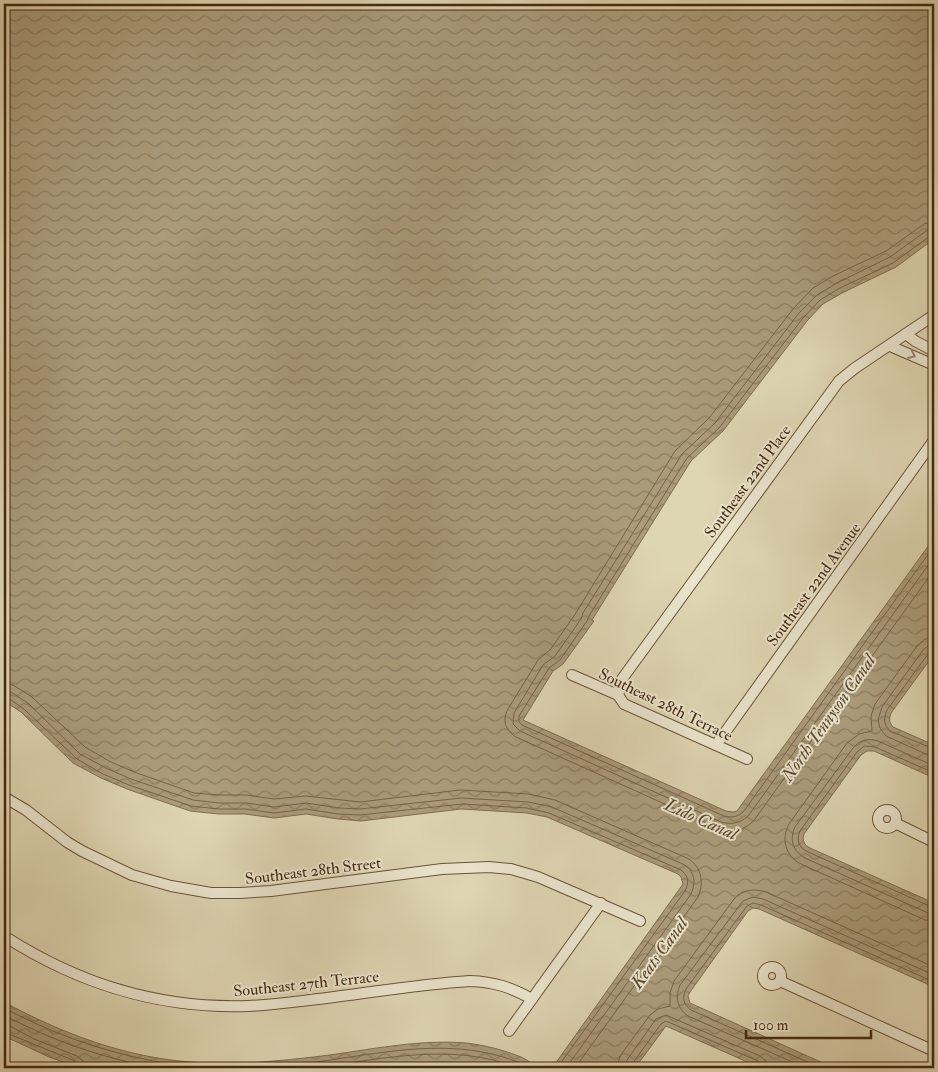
<svg xmlns="http://www.w3.org/2000/svg" width="938" height="1072" font-family="'IM FELL Double Pica',serif">
	<style>
		.water { fill: url(#water-waves); stroke: #816d50 }
		.lines { fill: none; stroke-linecap: round; stroke-linejoin: round }
		.shore { stroke: #776245; stroke-width: 1 }
		.minor-casing { stroke: #6a5438; stroke-width: 12 }
		.minor { stroke: #eae4cd; stroke-width: 10 }
		.oneway { stroke: #97866e }
		.labels { text-anchor: middle; stroke-width: 4; stroke-linejoin: round; paint-order: stroke }
		.street-label { font-size: 16px; fill: #44290f; stroke: #eae4cd }
		.water-label { font-size: 18px; font-style: italic; fill: #5e462a; stroke: #eae4cd }
	</style>
	<defs>
		<pattern id="water-waves" width="16" height="10" patternUnits="userSpaceOnUse" patternTransform="scale(1.25)"><rect width="16" height="10" fill="#aa9b7b"/><path d="M0 5q4-4 8 0t8 0" fill="none" stroke="#8c7e63"/></pattern>
	</defs>
	<rect width="100%" height="100%" fill="#ded5b2"/>
	<filter id="stains"><feTurbulence type="fractalNoise" baseFrequency=".004" numOctaves="4"/><feColorMatrix values="0 0 0 0 .2 0 0 0 0 .09 0 0 0 0 .02 0 0 0 .5 -.17"/></filter>
	<radialGradient id="worn" r=".72"><stop offset=".6" stop-color="#630" stop-opacity="0"/><stop offset="1" stop-color="#630" stop-opacity=".3"/></radialGradient>
	<path class="water" d="M4,4H934V239L896,267L842,293L823,304L807,321L723,431L691,461L592,620L594,621L563,664L553,671L523,720L726,811L733,812L737,811L934,538V654L891,713C889,719 889,722 893,727L934,745V778L874,751H867L861,755L804,834C802,840 804,845 810,848L934,903V987L759,909L753,908L748,911L690,992L688,996L690,1003L834,1068H761L666,1026L635,1068H80L49,1057L4,1036V1002C61,1033 124,1057 190,1062C234,1066 279,1061 322,1056C369,1050 418,1039 466,1043C484,1045 504,1050 521,1057C528,1060 537,1068 545,1068C549,1069 552,1066 555,1064L683,884L681,877L678,874L547,817L527,813L461,809L361,821L338,819L306,814L274,818L245,814H219L190,811L127,789L101,778L73,763L21,712L4,701Z"/>
	<g class="lines">
		<g class="shore">
			<path d="M934,221L924,224L886,251L833,276L813,288L793,309L709,418L675,451L574,616L550,650L538,660L508,709C502,720 505,730 516,737L718,828C733,833 745,831 755,819L934,570"/>
			<path d="M934,229L926,231L890,257L837,283L817,295L799,313L715,423L682,454L583,613L581,619L555,656L543,665L514,713L513,724L520,731L721,822C732,825 741,823 749,815L934,557"/>
			<path d="M934,235L930,236L893,263L840,288L820,300L803,318L719,428L687,458L589,616L587,621L560,660L549,668L519,716V722L522,725L724,816C732,818 738,817 744,811L934,546"/>
			<path d="M934,638L925,639L917,646L875,704L871,716L872,731L859,734L847,743L789,824C781,839 785,856 801,864L925,920L934,921"/>
			<polyline points="934,645 928,646 923,650 882,707 878,720 880,728 886,736 928,755 934,756"/>
			<path d="M934,652L928,654L887,710C883,719 884,725 890,731L934,749"/>
			<path d="M4,683L13,685L32,697L85,747L109,761L134,772L194,793L220,795H246L274,799L306,796L360,802L460,790L529,794L555,800L689,859C702,868 704,883 698,897L575,1068"/>
			<path d="M4,691L11,692L29,704L80,754L106,768L131,779L193,800L219,803H246L274,807L306,803L339,808L360,809L461,798L528,802L552,807L685,865C695,873 696,883 691,894L566,1068"/>
			<path d="M4,697L8,698L24,709L77,759L103,774L129,785L191,806L219,809H246L274,813L306,809L338,814L360,815L462,804L527,808L549,813L681,870C689,876 689,883 685,891L557,1068"/>
			<path d="M934,766L878,741C867,738 860,740 853,748L795,827C789,840 793,851 805,858L928,913L934,914"/>
			<path d="M934,773L875,747L864,746L857,752L800,831C796,840 799,848 808,852L934,908"/>
			<path d="M4,1008C50,1032 97,1050 149,1060C163,1063 177,1066 191,1067C219,1069 249,1068 278,1066C365,1060 448,1028 532,1068"/>
			<path d="M4,1015C53,1041 102,1058 157,1068"/>
			<polyline points="4,1025 10,1026 34,1039 77,1056 83,1061 84,1068"/>
			<polyline points="4,1032 75,1061 77,1064 78,1068"/>
			<path d="M311,1068C379,1060 452,1041 518,1068"/>
			<path d="M373,1068C415,1063 452,1058 495,1068"/>
			<path d="M617,1068L620,1056L650,1015L658,1009L670,1006V993L674,981L734,899C743,890 753,888 766,892L934,967"/>
			<polyline points="625,1068 627,1060 656,1019 666,1015 760,1056 766,1061 767,1068"/>
			<polyline points="631,1068 632,1064 661,1024 666,1021 758,1061 760,1064 761,1068"/>
			<path d="M806,1068L688,1016C677,1008 675,997 680,985L743,901L753,897L763,899L934,975"/>
			<path d="M821,1068L691,1010C683,1004 682,998 686,989L747,906L753,903L761,905L934,982"/>
		</g>
		<g class="minor-casing">
			<g id="minor">
				<polyline points="906,334 915,341 934,351"/>
				<polyline points="890,346 934,365"/>
				<polyline points="572,675 618,695 624,704 747,759"/>
				<polyline points="618,695 622,679 839,381 855,368 934,315"/>
				<polyline points="716,745 934,440"/>
				<polyline points="4,797 26,810 67,842 82,851 132,875 171,886 211,893 240,893 271,891 442,869 489,867 511,869 538,877 640,921"/>
				<circle cx="887" cy="819" r="9"/>
				<polyline points="895,823 934,842"/>
				<path d="M4,936C79,984 158,1009 248,1006C274,1005 300,1001 327,998C374,992 422,984 470,981C495,982 510,987 532,999"/>
				<circle cx="772" cy="976" r="9"/>
				<polyline points="780,981 934,1051"/>
				<polyline points="509,1031 601,903"/>
			</g>
		</g>
		<use href="#minor" class="minor"/>
	</g>
	<defs><path id="oneway-chevron" d="M-2-3.5L2.5 0L-2 3.5" fill="none" stroke-width="1.6" stroke-linecap="round" stroke-linejoin="round" transform="scale(1.25)"/></defs>
	<use class="oneway" href="#oneway-chevron" transform="translate(912 355) rotate(24)"/>
	<g class="labels">
		<g class="street-label">
			<text transform="translate(747 481) rotate(-54)" y="6">Southeast 22nd Place</text>
			<text transform="translate(813 584) rotate(-54)" y="6">Southeast 22nd Avenue</text>
			<text transform="translate(666 704) rotate(26)" y="6">Southeast 28th Terrace</text>
			<text transform="translate(313 870) rotate(-7)" y="6">Southeast 28th Street</text>
			<text transform="translate(306 983) rotate(-6)" y="6">Southeast 27th Terrace</text>
		</g>
		<g class="water-label">
			<text transform="translate(828 718) rotate(-55)" y="6">North Tennyson Canal</text>
			<text transform="translate(701 819) rotate(24)" y="6">Lido Canal</text>
			<text transform="translate(659 953) rotate(-54)" y="6">Keats Canal</text>
		</g>
	</g>
	<rect width="938" height="1072" fill="none" stroke="#ded5b2" stroke-width="20"/>
	<rect x="5" y="5" width="928" height="1062" fill="none" stroke="#44290f" stroke-width="2.5"/>
	<rect x="10" y="10" width="918" height="1052" fill="none" stroke="#44290f"/>
	<path d="M746 1030v8h125v-8" fill="none" stroke="#44290f" stroke-width="2.5"/>
	<text x="753" y="1030" font-size="15" fill="#44290f" stroke="#eae4cd" stroke-width="4" paint-order="stroke">100 m</text>
	<rect width="100%" height="100%" filter="url(#stains)"/>
	<rect width="100%" height="100%" fill="url(#worn)"/>
</svg>
